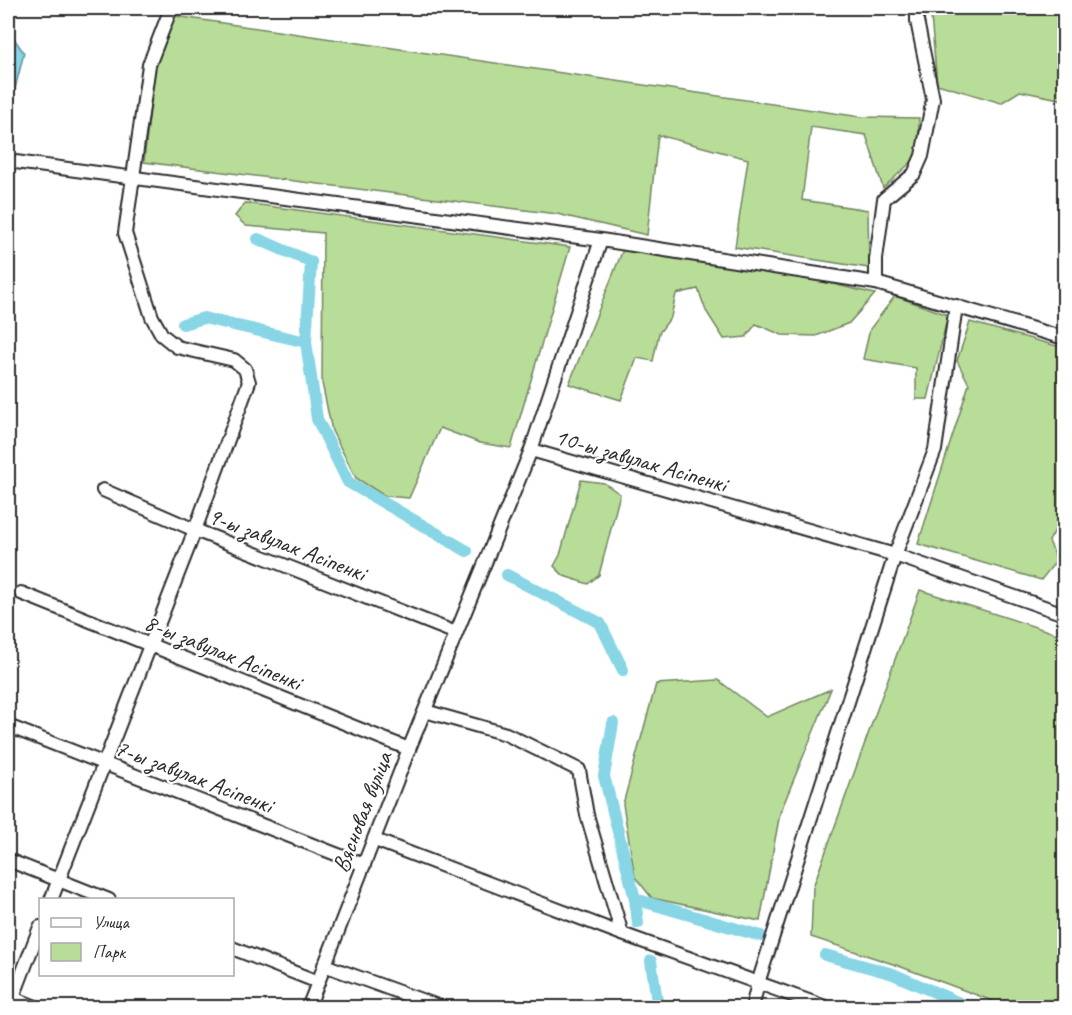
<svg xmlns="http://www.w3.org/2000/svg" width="1072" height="1015" font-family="Caveat,sans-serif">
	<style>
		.green { fill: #b8dd98; stroke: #728462; stroke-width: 1.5 }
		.water { fill: #87d5e5; stroke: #62919b; stroke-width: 1.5 }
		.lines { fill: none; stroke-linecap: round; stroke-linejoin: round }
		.canal { stroke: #87d5e5; stroke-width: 12 }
		.street-casing { stroke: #2b2b2b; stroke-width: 16 }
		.street { stroke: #fff; stroke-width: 12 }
		.labels { text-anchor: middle; stroke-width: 4.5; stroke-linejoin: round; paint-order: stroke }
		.street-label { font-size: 24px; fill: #2b2b2b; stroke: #fff }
	</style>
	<rect width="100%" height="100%" fill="#fff"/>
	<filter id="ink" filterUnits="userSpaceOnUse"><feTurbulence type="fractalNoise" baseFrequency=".0167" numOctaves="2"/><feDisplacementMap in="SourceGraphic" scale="12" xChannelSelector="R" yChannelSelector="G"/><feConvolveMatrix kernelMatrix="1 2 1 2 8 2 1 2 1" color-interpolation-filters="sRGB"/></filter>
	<g filter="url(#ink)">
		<g class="green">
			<polygon points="922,8 1064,8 1064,100 1020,91 1001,103 937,84 931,16 922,12"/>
			<polygon points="175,16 861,117 919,118 918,156 883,188 866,135 811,127 802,200 868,210 869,268 735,247 748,159 658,135 647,235 557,214 144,162 155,64"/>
			<polygon points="245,203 570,247 511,448 480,443 440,428 409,498 385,496 356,478 332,431 322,383 323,233 246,226 235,216"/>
			<polygon points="624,247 790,274 875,294 849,323 816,336 782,335 756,324 746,337 724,339 706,311 698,289 676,294 671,317 659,333 653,361 637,358 621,400 569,384"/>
			<polygon points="895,296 948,315 928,399 916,399 916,368 863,359 870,329"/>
			<polygon points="970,322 1064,348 1064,515 1049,541 1057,560 1041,580 918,544 969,384 957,361"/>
			<polygon points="581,480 604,483 620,494 599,575 588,584 564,576 554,566 560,555"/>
			<polygon points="920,590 1064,636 1064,1007 1009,1007 896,965 811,937 813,887"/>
			<polygon points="718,680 767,717 831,689 780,813 760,921 652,898 635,877 623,804 656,684"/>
		</g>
		<polygon class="water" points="8,36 13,37 24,53 10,109 8,110"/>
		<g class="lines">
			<g class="canal">
				<polyline points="258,239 311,262 306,342 317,419 348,482 467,551"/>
				<polyline points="183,324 204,318 306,342"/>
				<polyline points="507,575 600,623 623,670"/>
				<polyline points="613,723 604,776 635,899 761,936"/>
				<polyline points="635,899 638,923"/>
				<polyline points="825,955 893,974 971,1008"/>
				<polyline points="651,961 658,1008"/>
			</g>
			<g class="street-casing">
				<g id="street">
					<polyline points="8,161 601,240 876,283 1064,338"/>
					<polyline points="876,283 876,259 884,199 914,174 922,156 933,99 917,21 917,8"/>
					<polyline points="531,450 601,240"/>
					<polyline points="103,490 195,530 456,633"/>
					<polyline points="21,593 409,749"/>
					<polyline points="425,711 506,734 579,770 587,815 622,934"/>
					<polyline points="8,726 364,865"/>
					<polyline points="375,840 622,934 828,1008"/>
					<polyline points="8,860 109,900"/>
					<polyline points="51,900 195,530 249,382 245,369 234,360 177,347 162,335 152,317 125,233 149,65 171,8"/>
					<polyline points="232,948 318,982"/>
					<polyline points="324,965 443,1008"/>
					<polyline points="8,996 38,1008"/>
					<polyline points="9,1008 40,927"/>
					<polyline points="308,1008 409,749 531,450 895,555 1064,614"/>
					<polyline points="752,1008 758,983 895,555 935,450 956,306"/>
				</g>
			</g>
			<use href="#street" class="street"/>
		</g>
	</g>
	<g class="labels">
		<g class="street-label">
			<text transform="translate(641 460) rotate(16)" y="8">10-ы завулак Асіпенкі</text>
			<text transform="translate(287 544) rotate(21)" y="8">9-ы завулак Асіпенкі</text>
			<text transform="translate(223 652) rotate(22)" y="8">8-ы завулак Асіпенкі</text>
			<text transform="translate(194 776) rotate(21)" y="8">7-ы завулак Асіпенкі</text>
			<text transform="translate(362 812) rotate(-69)" y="8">Вясновая вуліца</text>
		</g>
	</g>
	<rect width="1072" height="1015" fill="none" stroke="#fff" stroke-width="30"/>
	<rect x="15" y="15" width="1042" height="985" fill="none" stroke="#2b2b2b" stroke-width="2" filter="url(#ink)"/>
	<rect x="39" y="898" width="195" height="78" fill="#ffffff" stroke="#aaaaaa" stroke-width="1.5"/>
	<rect x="51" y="918" width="30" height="9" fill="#ffffff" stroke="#aaaaaa" stroke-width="1.5"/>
	<text x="93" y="928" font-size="18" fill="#2b2b2b">Улица</text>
	<rect x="51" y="943" width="30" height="18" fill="#b8dd98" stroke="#aaaaaa" stroke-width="1.5"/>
	<text x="93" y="958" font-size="18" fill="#2b2b2b">Парк</text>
</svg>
